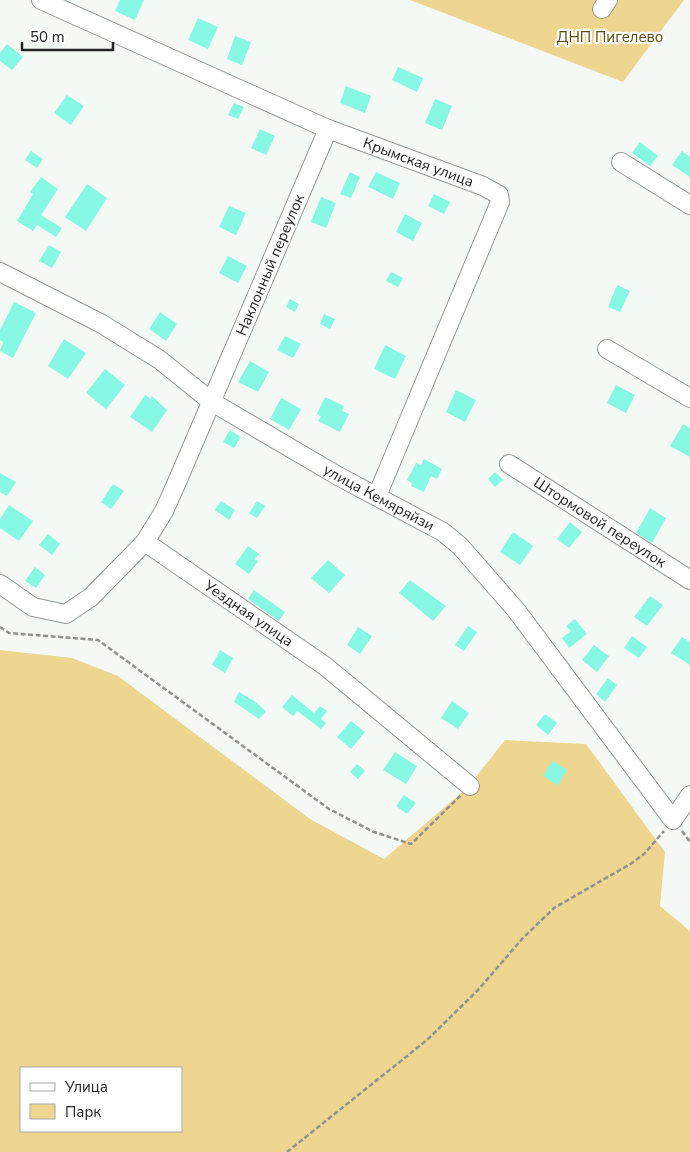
<svg xmlns="http://www.w3.org/2000/svg" width="690" height="1152" font-family="'Nunito Sans',sans-serif">
	<style>
		.green { fill: #eed691; fill-rule: evenodd }
		.building { fill: #87f8e4 }
		.lines { fill: none; stroke-linecap: round; stroke-linejoin: round }
		.minor-casing { stroke: #959896; stroke-width: 20 }
		.path { stroke: #8f9290; stroke-width: 2.5; stroke-dasharray: 5 2.5; stroke-linecap: butt }
		.minor { stroke: #fff; stroke-width: 18 }
		.labels { text-anchor: middle; stroke-width: 4.5; stroke-linejoin: round; paint-order: stroke }
		.park-label { font-size: 15px; fill: #5d4b07; stroke: #fff }
		.street-label { font-size: 15px; fill: #222322; stroke: #fff }
	</style>
	<rect width="100%" height="100%" fill="#f5f9f6"/>
	<g class="green">
		<polygon points="410,0 684,0 623,82"/>
		<path d="M0,650L72,658L118,676L310,819L384,859L467,788L505,740L586,744L665,852L660,906L690,931V1152H0ZM21,1068H181V1131H21Z"/>
	</g>
	<g class="building">
		<polygon points="120,0 144,0 135,20 115,11"/>
		<polygon points="198,18 218,27 208,49 188,40"/>
		<polygon points="235,36 251,42 242,65 227,59"/>
		<polygon points="7,44 23,57 12,70 0,61 0,53"/>
		<polygon points="398,67 423,78 417,92 392,80"/>
		<polygon points="346,86 371,96 365,113 340,103"/>
		<polygon points="67,95 84,106 71,125 54,113"/>
		<polygon points="435,99 452,106 442,130 425,123"/>
		<polygon points="234,103 244,107 238,119 228,115"/>
		<polygon points="260,129 275,136 266,155 251,148"/>
		<polygon points="640,142 658,156 650,166 632,153"/>
		<polygon points="31,151 43,159 37,168 25,160"/>
		<polygon points="682,151 690,157 690,177 672,165"/>
		<polygon points="350,172 360,177 351,198 340,194"/>
		<polygon points="376,172 400,183 393,199 368,187"/>
		<polygon points="41,177 58,189 41,215 62,228 56,237 37,225 33,231 17,221 33,194 30,192"/>
		<polygon points="87,184 107,198 86,231 65,217"/>
		<polygon points="434,194 450,202 444,214 428,206"/>
		<polygon points="321,197 336,203 326,228 311,222"/>
		<polygon points="229,206 246,213 236,235 219,227"/>
		<polygon points="405,214 422,223 413,241 396,232"/>
		<polygon points="49,245 61,252 52,268 39,261"/>
		<polygon points="228,256 247,266 238,283 219,273"/>
		<polygon points="391,272 403,278 398,287 386,281"/>
		<polygon points="617,285 630,291 620,312 608,307"/>
		<polygon points="290,299 299,304 295,312 286,307"/>
		<polygon points="14,302 36,313 13,358 0,351 3,342 0,340 0,330"/>
		<polygon points="160,312 177,324 166,341 149,329"/>
		<polygon points="324,314 335,319 330,329 320,324"/>
		<polygon points="285,336 301,344 293,358 277,350"/>
		<polygon points="64,339 86,353 68,379 48,366"/>
		<polygon points="385,345 406,356 395,379 374,369"/>
		<polygon points="250,361 269,372 258,392 238,382"/>
		<polygon points="105,369 125,385 106,409 86,393"/>
		<polygon points="616,385 635,395 626,413 607,403"/>
		<polygon points="456,390 476,400 465,422 446,412"/>
		<polygon points="145,395 151,399 152,396 167,410 152,432 130,417"/>
		<polygon points="325,397 344,406 342,411 349,414 340,432 318,421 321,416 317,414"/>
		<polygon points="281,398 301,409 289,430 270,419"/>
		<polygon points="683,424 690,428 690,457 670,446"/>
		<polygon points="230,430 241,437 234,448 223,442"/>
		<polygon points="424,459 442,469 437,479 431,476 424,492 411,486 412,483 407,480 416,463 421,465"/>
		<polygon points="495,472 503,480 495,487 488,479"/>
		<polygon points="0,473 16,482 7,496 0,492"/>
		<polygon points="113,484 124,491 111,509 101,502"/>
		<polygon points="221,501 235,510 229,520 215,510"/>
		<polygon points="257,501 265,506 257,518 249,513"/>
		<polygon points="9,505 33,521 19,541 0,528 0,519"/>
		<polygon points="650,508 666,518 652,543 636,533"/>
		<polygon points="570,522 582,532 569,548 557,539"/>
		<polygon points="513,532 533,546 520,565 500,552"/>
		<polygon points="48,534 60,544 52,555 39,545"/>
		<polygon points="248,546 259,554 255,559 258,561 249,574 235,564"/>
		<polygon points="328,560 345,575 329,593 311,578"/>
		<polygon points="35,567 45,575 36,588 25,581"/>
		<polygon points="410,580 446,606 433,621 399,593"/>
		<polygon points="254,590 285,612 279,621 248,599"/>
		<polygon points="650,596 663,605 647,626 634,617"/>
		<polygon points="575,619 587,634 569,648 562,638 571,631 566,626"/>
		<polygon points="468,626 477,632 464,651 455,645"/>
		<polygon points="358,627 372,636 360,654 347,645"/>
		<polygon points="632,636 647,647 639,658 624,648"/>
		<polygon points="682,637 690,642 690,665 671,653"/>
		<polygon points="594,645 609,656 597,672 582,660"/>
		<polygon points="220,650 233,658 225,673 212,665"/>
		<polygon points="608,678 617,685 605,702 596,694"/>
		<polygon points="239,692 254,701 266,711 259,719 234,702"/>
		<polygon points="292,695 314,713 320,706 327,711 321,719 326,723 321,729 297,711 293,716 282,707"/>
		<polygon points="452,701 469,713 458,729 441,718"/>
		<polygon points="545,714 557,723 548,735 536,725"/>
		<polygon points="351,721 365,732 351,749 337,737"/>
		<polygon points="395,752 417,766 406,784 383,770"/>
		<polygon points="552,761 567,770 558,785 543,776"/>
		<polygon points="357,764 365,771 358,779 350,772"/>
		<polygon points="404,795 416,803 407,814 396,806"/>
	</g>
	<g class="lines">
		<g class="minor-casing">
			<g id="minor">
				<path id="s1" d="M41,0L328,129L483,186L499,195L500,202L377,496"/>
				<polyline points="602,9 608,0"/>
				<path id="s2" d="M328,129L177,482L164,511L145,542L325,666L470,786"/>
				<polyline points="621,162 690,205"/>
				<path id="s3" d="M0,272L102,324L160,360L212,402L338,476L443,532L460,546L516,610L673,820L690,795"/>
				<polyline points="607,349 690,398"/>
				<path id="s4" d="M509,464L690,580"/>
				<polyline points="0,584 33,607 66,614 91,597 145,542"/>
			</g>
		</g>
		<g class="path">
			<polyline points="0,627 9,633 98,640 329,809 374,832 411,844 461,795"/>
			<polyline points="682,831 690,842"/>
			<polyline points="287,1152 427,1040 478,990 522,939 554,908 632,863 644,854 664,831"/>
		</g>
		<use href="#minor" class="minor"/>
	</g>
	<g class="labels">
		<g class="park-label">
			<text x="610" y="42">ДНП Пигелево</text>
		</g>
		<g class="street-label">
			<text dy="5" stroke="none"><textPath href="#s1" startOffset="411">Крымская улица</textPath></text>
			<text transform="translate(270 265) rotate(-67)" y="5">Наклонный переулок</text>
			<text dy="5" stroke="none"><textPath href="#s3" startOffset="442">улица Кемяряйзи</textPath></text>
			<text dy="5" stroke="none"><textPath href="#s4" startOffset="108">Штормовой переулок</textPath></text>
			<text dy="5" stroke="none"><textPath href="#s2" startOffset="578">Уездная улица</textPath></text>
		</g>
	</g>
	<rect x="20" y="1067" width="162" height="65" fill="#ffffff" stroke="#a7a7a7"/>
	<rect x="30" y="1083" width="25" height="8" fill="#ffffff" stroke="#a7a7a7"/>
	<text x="65" y="1092" font-size="15" fill="#222322">Улица</text>
	<rect x="30" y="1104" width="25" height="15" fill="#eed691" stroke="#a7a7a7"/>
	<text x="65" y="1117" font-size="15" fill="#222322">Парк</text>
	<path d="M22 42v8h91v-8" fill="none" stroke="#222322" stroke-width="2.5"/>
	<text x="30" y="42" font-size="15" fill="#222322" stroke="#ffffff" stroke-width="4" paint-order="stroke">50 m</text>
</svg>
